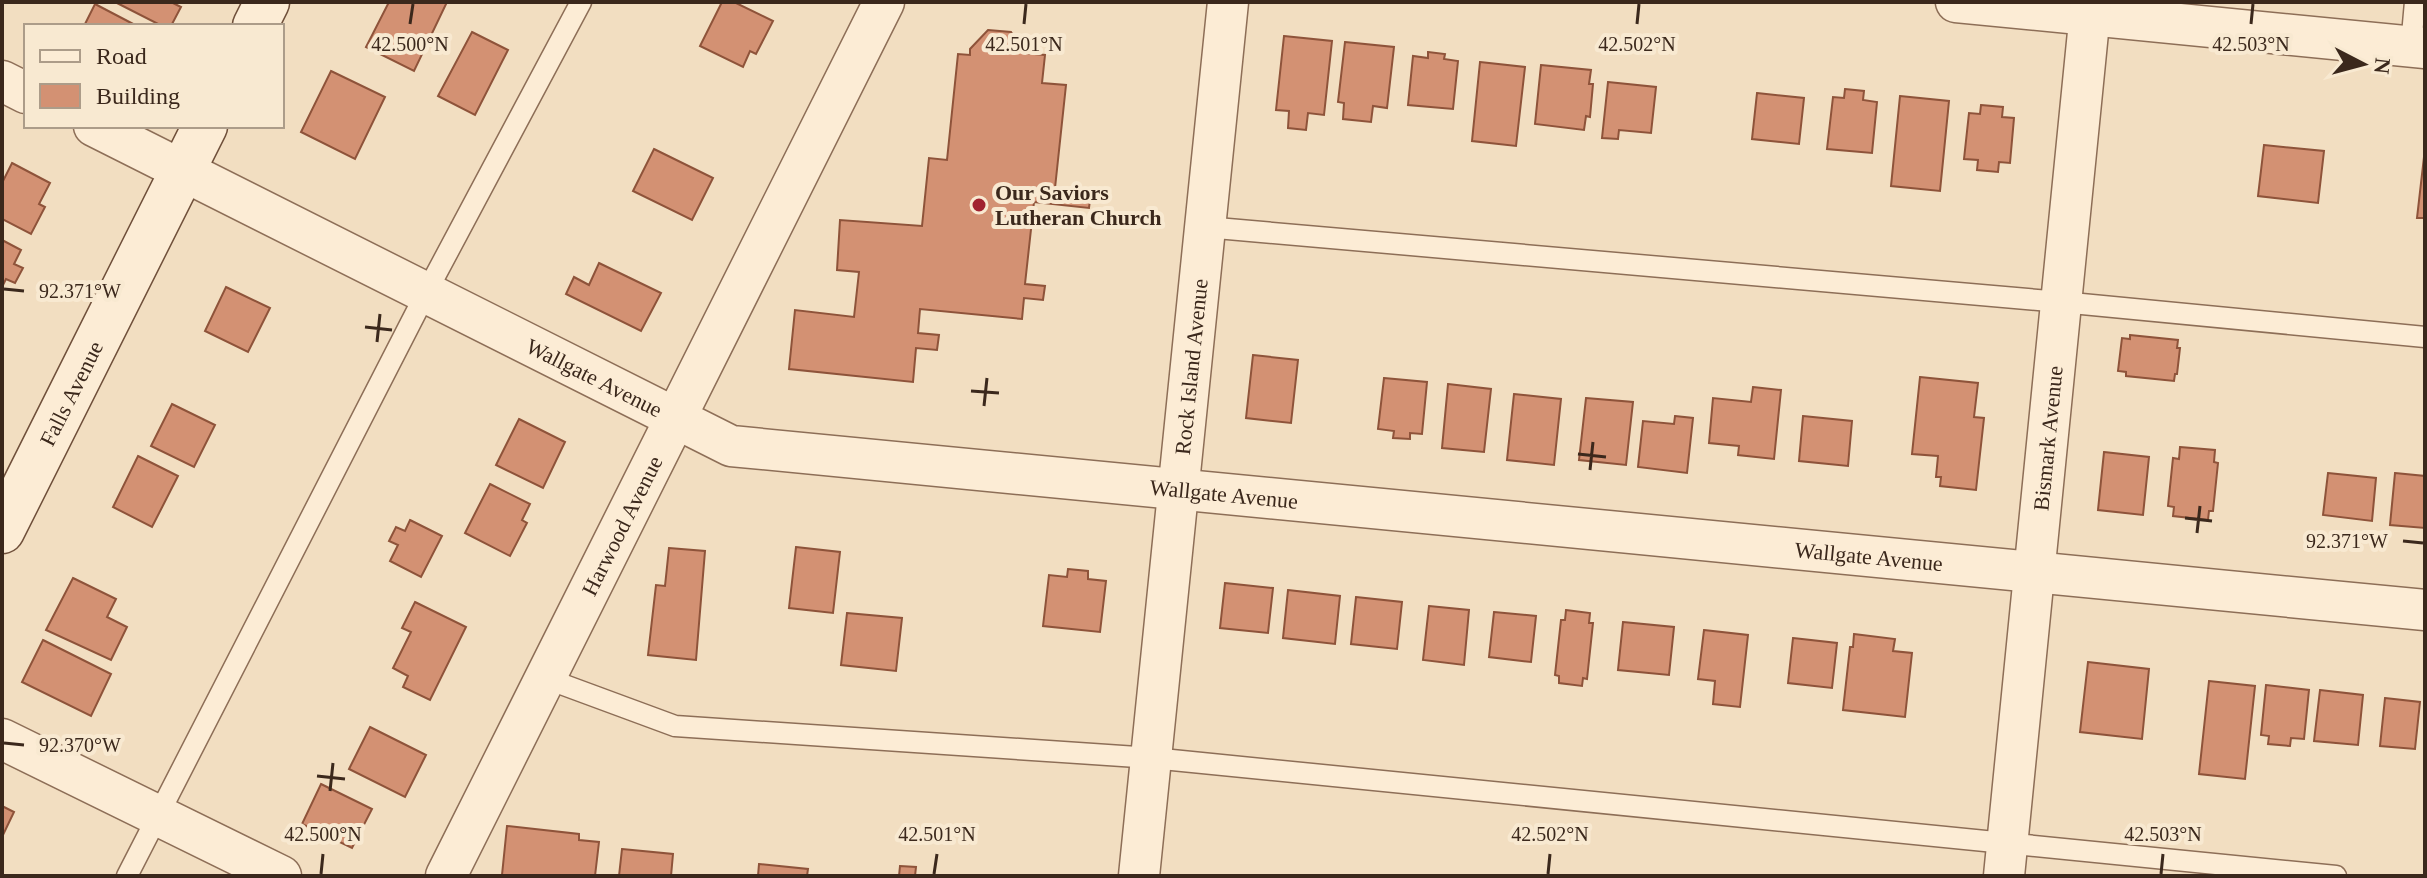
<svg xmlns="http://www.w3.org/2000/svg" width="2427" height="878" font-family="Georgia,serif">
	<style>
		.building { fill: #d39173; stroke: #8e533a; stroke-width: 2 }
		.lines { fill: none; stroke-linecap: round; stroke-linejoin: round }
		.lane-casing { stroke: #8d6e57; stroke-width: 23 }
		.street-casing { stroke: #8d6e57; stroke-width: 43 }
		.secondary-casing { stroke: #6f4f3a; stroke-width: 47 }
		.lane { stroke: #fcecd5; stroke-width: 20 }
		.street { stroke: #fcecd5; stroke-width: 40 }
		.secondary { stroke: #fcecd5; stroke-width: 44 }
		.ticks { fill: none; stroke: #3b281c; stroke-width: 3 }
		.poi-dot { fill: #a1212f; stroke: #f8e9d1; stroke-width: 3 }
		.labels { text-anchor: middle; stroke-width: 8; stroke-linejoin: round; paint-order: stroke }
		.poi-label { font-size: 22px; font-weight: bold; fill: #3b281c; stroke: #f8e9d1; text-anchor: start }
		.street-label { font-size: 22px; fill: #3b281c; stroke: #f8e9d1 }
		.ticks-label { font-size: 20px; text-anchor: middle; fill: #3b281c; stroke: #f8e9d1; stroke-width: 8; stroke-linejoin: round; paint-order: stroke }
	</style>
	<rect width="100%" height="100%" fill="#f2dec1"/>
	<g class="building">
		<polygon points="115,2 171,2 181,7 171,26 162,26"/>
		<polygon points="389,2 447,2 414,71 366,47"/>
		<polygon points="722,2 734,2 773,21 756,54 750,51 743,67 700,46"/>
		<polygon points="95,4 137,26 84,26"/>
		<polygon points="988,30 1011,32 1024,53 1045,55 1042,83 1066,85 1055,188 1091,192 1089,208 1034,202 1025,284 1045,286 1043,300 1024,298 1022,319 920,309 918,333 939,335 937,350 916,348 913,382 789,369 795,310 854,317 859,272 837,270 840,220 922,226 929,158 947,160 958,54 970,55 970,49"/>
		<polygon points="472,32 508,50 475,115 438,96"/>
		<polygon points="1284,36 1332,41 1324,115 1308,113 1306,130 1288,128 1289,111 1276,110"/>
		<polygon points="1345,42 1394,47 1387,108 1373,106 1371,122 1343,119 1344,103 1338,102"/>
		<polygon points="1428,52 1445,54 1444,59 1458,61 1453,109 1408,105 1413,56 1428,58"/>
		<polygon points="1480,62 1525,67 1516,146 1472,141"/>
		<polygon points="1541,65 1591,70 1589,84 1593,84 1590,117 1586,116 1584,130 1535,124"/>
		<polygon points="331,71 385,97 355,159 301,132"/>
		<polygon points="1608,82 1656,87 1651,133 1619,130 1618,139 1602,138"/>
		<polygon points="1845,89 1864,91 1863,100 1877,102 1872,153 1827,149 1833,97 1844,98"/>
		<polygon points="1757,93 1804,98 1799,144 1752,139"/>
		<polygon points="1900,96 1949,101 1940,191 1891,186"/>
		<polygon points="1981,105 2003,107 2002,117 2014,118 2010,163 1999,162 1998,172 1977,170 1978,160 1964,159 1969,113 1980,114"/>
		<polygon points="2264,145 2324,151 2318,203 2258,196"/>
		<polygon points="654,149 713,178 692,220 633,191"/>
		<polygon points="2424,157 2425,158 2425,218 2417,218"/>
		<polygon points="12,163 50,183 39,204 45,207 31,234 2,219 2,183"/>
		<polygon points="2,240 21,250 14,264 23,268 15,283 6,279 2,287"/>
		<polygon points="599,263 661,293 641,331 566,294 574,277 589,285"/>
		<polygon points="226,287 270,308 248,352 205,331"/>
		<polygon points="2130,335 2178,340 2177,348 2180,348 2177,374 2175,374 2174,381 2126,376 2126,372 2118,371 2122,338 2130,339"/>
		<polygon points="1253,355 1298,360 1291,423 1246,418"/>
		<polygon points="1920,377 1978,383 1974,417 1984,418 1976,490 1940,486 1941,477 1936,477 1938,456 1912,454"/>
		<polygon points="1384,378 1427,382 1422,434 1410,433 1410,439 1393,438 1394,431 1378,429"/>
		<polygon points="1448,384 1491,389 1484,452 1442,448"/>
		<polygon points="1753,387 1781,390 1774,459 1738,455 1739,446 1709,443 1713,398 1751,402"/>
		<polygon points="1514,394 1561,399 1554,465 1507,460"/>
		<polygon points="1586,398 1633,402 1626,465 1579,460"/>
		<polygon points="172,404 215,425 194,467 151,446"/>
		<polygon points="1675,416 1693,418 1687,473 1638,467 1643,421 1674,424"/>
		<polygon points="1803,416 1852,421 1848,466 1799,461"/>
		<polygon points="519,419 565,442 543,488 496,465"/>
		<polygon points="2180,447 2215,450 2214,462 2218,463 2213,511 2209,511 2208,520 2173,516 2174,507 2168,506 2173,458 2179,459"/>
		<polygon points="2104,452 2149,457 2143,515 2098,510"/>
		<polygon points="138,456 178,476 152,527 113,507"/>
		<polygon points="2328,473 2376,478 2372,521 2323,515"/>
		<polygon points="2395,473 2425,476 2425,528 2390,525"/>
		<polygon points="490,484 530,504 522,520 527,523 510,556 465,533"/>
		<polygon points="410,520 442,536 421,577 390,561 398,545 389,541 396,527 405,531"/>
		<polygon points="796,547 840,552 833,613 789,608"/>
		<polygon points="669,548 705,551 696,660 648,655 656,585 665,586"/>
		<polygon points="1068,569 1088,571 1088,579 1106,581 1100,632 1043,626 1049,575 1067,577"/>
		<polygon points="73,578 116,599 107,617 127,627 111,660 46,630"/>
		<polygon points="1225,583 1273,588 1268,633 1220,628"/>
		<polygon points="1288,590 1340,596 1335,644 1283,638"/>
		<polygon points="1356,597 1402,602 1397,649 1351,644"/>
		<polygon points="415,602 466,627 430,700 403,687 408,676 393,668 411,632 402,628"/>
		<polygon points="1429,606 1469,610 1464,665 1423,660"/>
		<polygon points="1566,610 1590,613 1589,623 1593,623 1587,679 1583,678 1582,686 1559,683 1559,676 1555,675 1561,620 1565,620"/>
		<polygon points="1494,612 1536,616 1531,662 1489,657"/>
		<polygon points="847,613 902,618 896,671 841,665"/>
		<polygon points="1623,622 1674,627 1669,675 1618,670"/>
		<polygon points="1704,630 1748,635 1740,707 1713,704 1715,681 1698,679"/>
		<polygon points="1854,634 1895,639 1893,651 1912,653 1905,717 1843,710 1850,647 1853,647"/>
		<polygon points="1793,638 1837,643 1832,688 1788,683"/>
		<polygon points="43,640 111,674 91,716 22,682"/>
		<polygon points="2088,662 2149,669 2142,739 2080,732"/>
		<polygon points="2209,681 2255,686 2245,779 2199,774"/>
		<polygon points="2266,685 2309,690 2304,739 2291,738 2290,746 2268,744 2269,736 2261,735"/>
		<polygon points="2320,690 2363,695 2358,745 2314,741"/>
		<polygon points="2385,698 2420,702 2415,749 2380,746"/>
		<polygon points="370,727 426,755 405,797 349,769"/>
		<polygon points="321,784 372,809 352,848 302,824"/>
		<polygon points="2,806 14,812 2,837"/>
		<polygon points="507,826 579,834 579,840 599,842 595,876 502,875"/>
		<polygon points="622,849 673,854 671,876 619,876"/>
		<polygon points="759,864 808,869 807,876 758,876"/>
		<polygon points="900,866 916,867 915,876 899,876"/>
	</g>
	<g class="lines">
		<g class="lane-casing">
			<g id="lane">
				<polyline points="2411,46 2415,2"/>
				<polyline points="1205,227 2061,302 2425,337"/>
				<polyline points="545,678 675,726 1152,758 2336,876"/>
				<polyline points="127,876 426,293 581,2"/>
			</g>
		</g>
		<g class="street-casing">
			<g id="street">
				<polyline points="1956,2 2425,48"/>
				<polyline points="2,81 26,93"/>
				<path id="s1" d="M94,126L731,446L2425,610"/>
				<polyline points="2,739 281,876"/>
				<path id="s2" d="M446,876L884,2"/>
				<path id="s3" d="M1139,876L1228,2"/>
				<path id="s4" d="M2004,876L2091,2"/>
			</g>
		</g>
		<g class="secondary-casing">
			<g id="secondary">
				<polyline points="255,26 267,2"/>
				<path id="s5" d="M2,531L205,126"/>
			</g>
		</g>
		<use href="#lane" class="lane"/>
		<use href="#street" class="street"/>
		<use href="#secondary" class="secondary"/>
	</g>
	<path class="ticks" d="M410,24L413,4M1024,24L1026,4M1637,24L1639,4M2251,24L2253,4M4,289L24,291M365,327L392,330M377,342L380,314M971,391L999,393M984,406L987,378M1578,454L1606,457M1590,470L1593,442M2185,518L2212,521M2197,533L2200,506M2403,541L2423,543M4,743L24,745M317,776L345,779M330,791L333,763M321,874L323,854M934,874L937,854M1548,874L1550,854M2161,874L2163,854"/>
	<circle class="poi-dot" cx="979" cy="205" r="8"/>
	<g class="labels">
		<g class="poi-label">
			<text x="995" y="200">Our Saviors<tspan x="995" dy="25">Lutheran Church</tspan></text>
		</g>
		<g class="street-label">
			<text dy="8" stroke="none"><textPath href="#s3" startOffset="512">Rock Island Avenue</textPath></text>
			<text dy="8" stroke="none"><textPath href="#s1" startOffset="560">Wallgate Avenue</textPath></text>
			<text dy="8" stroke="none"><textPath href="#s5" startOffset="154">Falls Avenue</textPath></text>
			<text dy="8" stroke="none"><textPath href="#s4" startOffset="440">Bismark Avenue</textPath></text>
			<text dy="8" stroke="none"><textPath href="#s1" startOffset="1208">Wallgate Avenue</textPath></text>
			<text dy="8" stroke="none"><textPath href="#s2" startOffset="392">Harwood Avenue</textPath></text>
			<text dy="8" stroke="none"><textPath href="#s1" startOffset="1856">Wallgate Avenue</textPath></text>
		</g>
	</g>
	<g class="ticks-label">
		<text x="410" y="51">42.500°N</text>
		<text x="1024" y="51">42.501°N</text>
		<text x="1637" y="51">42.502°N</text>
		<text x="2251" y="51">42.503°N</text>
		<text x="80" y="298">92.371°W</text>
		<text x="2347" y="548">92.371°W</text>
		<text x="80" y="752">92.370°W</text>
		<text x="323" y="841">42.500°N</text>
		<text x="937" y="841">42.501°N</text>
		<text x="1550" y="841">42.502°N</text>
		<text x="2163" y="841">42.503°N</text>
	</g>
	<rect width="2427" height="878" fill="none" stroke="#3b281c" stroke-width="8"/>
	<rect x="24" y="24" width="260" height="104" fill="#f8e9d1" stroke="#ac9c89" stroke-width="2"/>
	<rect x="40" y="50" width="40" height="12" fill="#fcecd5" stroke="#ac9c89" stroke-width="2"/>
	<text x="96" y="64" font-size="24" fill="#3b281c">Road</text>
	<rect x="40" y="84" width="40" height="24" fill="#d39173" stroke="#ac9c89" stroke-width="2"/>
	<text x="96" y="104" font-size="24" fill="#3b281c">Building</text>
	<g transform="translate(2363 64) rotate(96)" stroke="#f8e9d1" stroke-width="6" paint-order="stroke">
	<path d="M0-6L14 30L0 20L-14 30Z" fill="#3b281c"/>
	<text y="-12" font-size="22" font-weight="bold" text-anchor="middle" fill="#3b281c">N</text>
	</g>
</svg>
